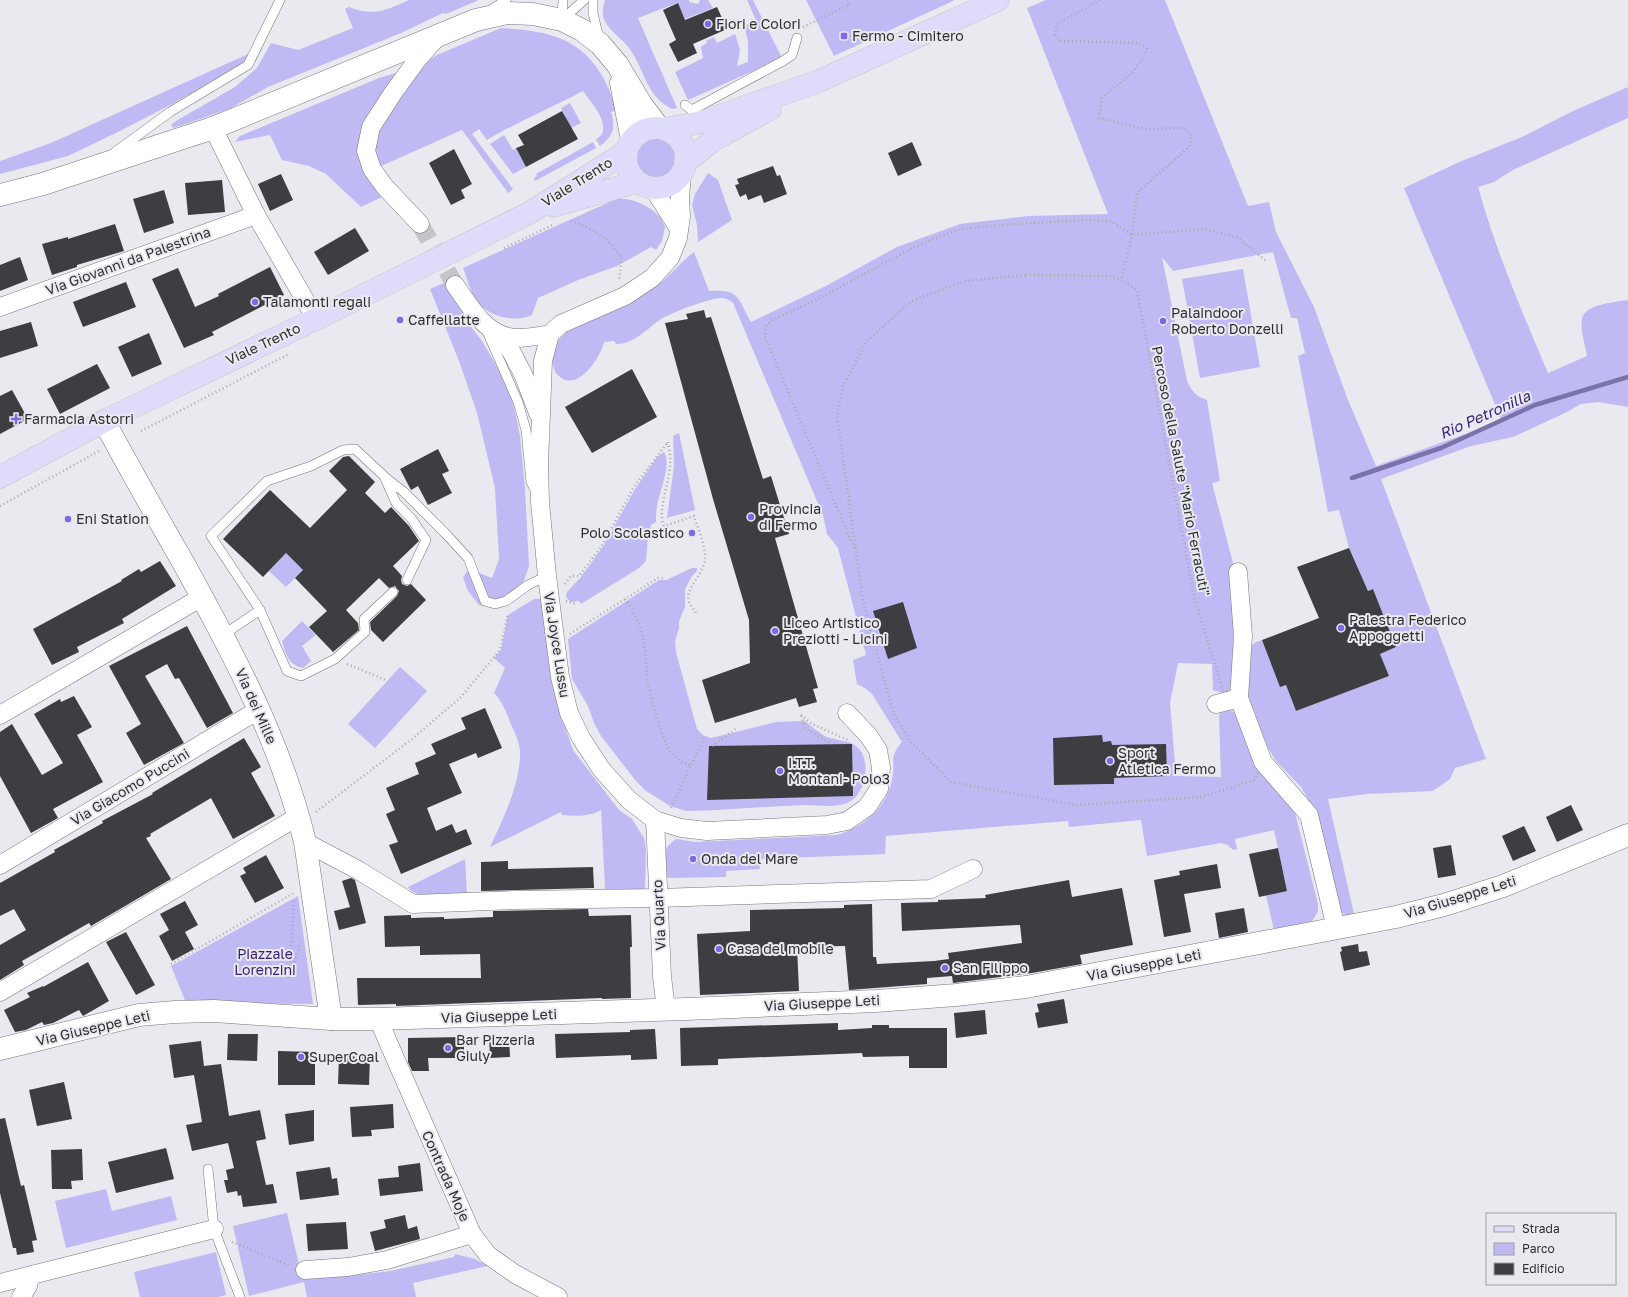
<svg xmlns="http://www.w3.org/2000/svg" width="1628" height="1297" font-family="'Golos Text',sans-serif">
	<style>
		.green { fill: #bfbaf3 }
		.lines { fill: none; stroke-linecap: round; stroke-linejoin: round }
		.stream { stroke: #7973a9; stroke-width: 4.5 }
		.building { fill: #3d3d42 }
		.street-tunnel { stroke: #c4c4c9; stroke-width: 18; stroke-dasharray: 18 9; stroke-linecap: butt }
		.lane-casing { stroke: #76767b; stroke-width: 10 }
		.street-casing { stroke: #76767b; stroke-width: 19 }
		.secondary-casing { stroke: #76767b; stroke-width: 23 }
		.primary-casing { stroke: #c5c5c5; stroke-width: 23 }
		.path { stroke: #a9a9ad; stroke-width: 2.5; stroke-dasharray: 1 3; stroke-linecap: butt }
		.lane { stroke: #fff; stroke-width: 9 }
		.street { stroke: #fff; stroke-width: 18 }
		.secondary { stroke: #fff; stroke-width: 22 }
		.primary { stroke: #dfdcfb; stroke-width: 22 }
		.poi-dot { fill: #7e68e3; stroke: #e9e9ef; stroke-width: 1.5 }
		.labels { text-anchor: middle; stroke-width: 4; stroke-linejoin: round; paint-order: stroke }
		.poi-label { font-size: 14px; fill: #2f2f31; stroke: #e9e9ef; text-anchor: start }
		.street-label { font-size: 14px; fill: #2f2f31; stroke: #e9e9ef }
		.park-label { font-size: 14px; fill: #351d76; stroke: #e9e9ef }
		.water-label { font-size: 15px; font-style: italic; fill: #39227b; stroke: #e9e9ef }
	</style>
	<rect width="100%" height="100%" fill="#e9e9ef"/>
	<g class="green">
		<path d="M409,0H479L446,14L443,13L401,33L268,87L231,108L192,122L173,128L171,125L176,121L235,87L257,68L271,43L298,50L353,28L345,9L349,7C374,17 386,10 409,0Z"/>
		<path d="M605,0H689V2L698,4L700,0H708L713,8L685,19L677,3L638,18L677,108L672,109C646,96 645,71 630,49C623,39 610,32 605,21C601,15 603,7 605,0Z"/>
		<polygon points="747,0 753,0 782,58 688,100 675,72 703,58 701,47 707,43 706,41 714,37 717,43 735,34 740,50 737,66 748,62 748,41 744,26 756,20"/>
		<polygon points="806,0 955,0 834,56"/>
		<path d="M1046,0H1165L1248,206L1269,202L1276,232L1314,307L1348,400L1376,466L1502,421L1404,188L1457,163L1522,137L1573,111L1628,87V118L1513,170L1494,182L1478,187C1496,251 1522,312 1548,373L1587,356C1585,345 1580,330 1582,319C1584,304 1616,302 1628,300V407L1598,402L1581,404L1567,412L1513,437L1471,446L1381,479L1486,759L1455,768L1450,779L1433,791L1367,794L1328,799L1355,918L1346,916L1337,907L1309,801L1301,787L1276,761L1268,748L1249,705L1247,693L1250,646L1256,642L1262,640L1286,685L1296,711L1389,676L1380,654L1396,647L1373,589L1368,591L1349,548L1339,510L1328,512L1298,356L1305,353L1297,318H1291L1273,252L1173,271L1162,257L1187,381C1192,392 1196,396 1207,400L1220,481L1212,483L1233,563V639L1236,668L1234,687L1230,692L1222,693L1213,690L1212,664L1178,663L1170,703L1176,776L1221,777L1219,716L1220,713L1230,710L1235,712L1291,797L1318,904V912L1312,921L1275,935L1266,895L1287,890L1274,830L1235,839L1237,849L1233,850L1228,845L1221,843L1147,856L1141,820L1069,827L1068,821L886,836L885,854L759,859L760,869L726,871V877L664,878C664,860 660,850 676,839L695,842L837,835C864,827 886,808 892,780C896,762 888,758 902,742L872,694L865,688L857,684L853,660L866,655L838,548L827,534L823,515L733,303C730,300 727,299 722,298C712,297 671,313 661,319C648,328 633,345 616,344L614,341L604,342C601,356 581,388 563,379C557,375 554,371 553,365C552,358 553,347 558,341C567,329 582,323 596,317C615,308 635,300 653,288C668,279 679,263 694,252L709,291C741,289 737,298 751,322L824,287L897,247L960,224L1028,216L1108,214L1027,8Z"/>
		<path d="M501,28C544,30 582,37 604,79C609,89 614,100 616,111L611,112C616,127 613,137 600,146L596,140C599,137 603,134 603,130C605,117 590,101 583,91C552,108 518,121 487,140L479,129L472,134L513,189L508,193L462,130L379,167L373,154L376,129L425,63L437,55Z"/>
		<polygon points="248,54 242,65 174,103 118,132 68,156 0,174 0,161 51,143"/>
		<polygon points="399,72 365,125 386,195 361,207 326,174 309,166 282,160 270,135 235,142 240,136 379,78"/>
		<polygon points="570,103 581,123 571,128 561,108"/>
		<circle cx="655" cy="158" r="24"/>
		<polygon points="504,135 513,150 516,148 526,167 513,174 490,144"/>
		<polygon points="593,142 596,148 535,181 534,178 537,176 536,174"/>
		<polygon points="708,173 718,180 732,220 698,242 697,225 692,205 695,194"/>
		<path d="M616,199C630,197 648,205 658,215C661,218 663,223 665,227L662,241L656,250L651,247L617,266L578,280L538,298L532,315C514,323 488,317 476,300C470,291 467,278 463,268Z"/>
		<polygon points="1243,269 1260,367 1200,378 1182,279"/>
		<polygon points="451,280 465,310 468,323 482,341 496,365 508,390 514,407 520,436 525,488 529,566 522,586 506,601 485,601 483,606 479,605 468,591 463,577 469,569 492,578 499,559 495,488 477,413 459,361 430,289"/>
		<polygon points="679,433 695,510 667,518 674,466 673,436"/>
		<path d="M664,452C672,465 659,492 657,506C656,512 656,517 656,522L651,525L648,536L646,561L639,568L581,604L579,601L571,602L566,597L567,592L581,577L604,545L635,489L657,457Z"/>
		<polygon points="286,553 303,570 286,587 269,571"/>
		<path d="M692,568H697V571L692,576L685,589V607L679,621V628L675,641L676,652L697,729L703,735L711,738L776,722L805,721C812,727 819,733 827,737C838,741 853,740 860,750C871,765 865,796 847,803C833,808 819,805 805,805C765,806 726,811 686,811L670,806L646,791L636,781L601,736L594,723L588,706L572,679L568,639L659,580H666Z"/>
		<path d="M534,599H544L561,715L573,750L619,810L632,819L644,838L646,850L645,889H605L601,810C590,817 575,816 562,815L561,812L490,847C503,819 521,783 520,751C519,741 514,731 510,722C506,711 502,701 494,693L505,668L494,658L501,650L508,615Z"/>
		<path d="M302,621L316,635L302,646L311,661L303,668C288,665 286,654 282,641Z"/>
		<polygon points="400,667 427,691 375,748 348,724"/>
		<path d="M465,859L467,895C452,896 417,901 408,887Z"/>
		<polygon points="298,896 313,1004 186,1003 171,966"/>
		<polygon points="106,1189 112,1211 171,1196 177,1220 66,1248 55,1201"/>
		<polygon points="287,1213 300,1269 348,1276 390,1271 454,1257 455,1254 475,1259 487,1266 413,1283 416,1297 307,1297 304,1282 249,1296 233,1226"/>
		<polygon points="216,1252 226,1295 218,1297 140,1297 134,1272"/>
	</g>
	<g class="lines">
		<polyline class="stream" points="1352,478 1441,448 1535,405 1628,377"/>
	</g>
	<g class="building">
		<polygon points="678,3 685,20 717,7 727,29 693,44 697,53 678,62 669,44 676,40 663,10"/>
		<polygon points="562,111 578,139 526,167 516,148 524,145 518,135"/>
		<polygon points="912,142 922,165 898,176 888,153"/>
		<polygon points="454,149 472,184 461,190 465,198 451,205 429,163"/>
		<polygon points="773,166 777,176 780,175 787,194 764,203 761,195 748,200 746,194 740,197 735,185 739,184 737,179"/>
		<polygon points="281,174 293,200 270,211 258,184"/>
		<polygon points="222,180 225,212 188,215 185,183"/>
		<polygon points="164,190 174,223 144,233 133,199"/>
		<polygon points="115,224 124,251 77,265 77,267 52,275 42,244 68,237 68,239"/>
		<polygon points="355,228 369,251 328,275 314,252"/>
		<polygon points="20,257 28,280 0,291 0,265"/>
		<polygon points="270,267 284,295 212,332 214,335 184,348 152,279 178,268 195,307 219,296 218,294"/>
		<polygon points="126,282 136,307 83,327 73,302"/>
		<polygon points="704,310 706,318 711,317 763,479 771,476 789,534 775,538 818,688 813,689 817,702 799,707 796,698 715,723 702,680 750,663 749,620 713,499 665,323 688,319 686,314"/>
		<polygon points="31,322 38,346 0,358 0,331"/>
		<polygon points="149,333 162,364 132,377 118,347"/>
		<polygon points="97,364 110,388 60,414 47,389"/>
		<polygon points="632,369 657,417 592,453 565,407"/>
		<polygon points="12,390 28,419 0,434 0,396"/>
		<polygon points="438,449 449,471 442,474 452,493 428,505 418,486 411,490 400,469"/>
		<polygon points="349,456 375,482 365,493 385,513 391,507 409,526 419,541 393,566 402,576 401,580 402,584 407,586 411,584 426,600 383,642 371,630 370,622 397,596 399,591 395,586 389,588 379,578 346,610 358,623 359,630 333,652 309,627 327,611 295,578 303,570 286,553 263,577 223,539 270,490 310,528 347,490 329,471 343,457"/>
		<polygon points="1349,548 1368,591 1373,589 1396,647 1380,654 1389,676 1296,711 1286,685 1280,687 1262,640 1319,618 1297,567"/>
		<polygon points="160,561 176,586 122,619 124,623 77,647 79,652 52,665 33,629 122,581 121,580 139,569 141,572"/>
		<polygon points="903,602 917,648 888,659 873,611"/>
		<polygon points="187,626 233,713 207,728 179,678 175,679 167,664 145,676 184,743 144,765 126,733 141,724 109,666"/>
		<polygon points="74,696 92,727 77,735 103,782 53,809 58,818 31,833 0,776 0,732 12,724 42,775 63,763 34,714 60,699 61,702"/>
		<polygon points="485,708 502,748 478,758 476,753 449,764 462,793 427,808 436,831 452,824 456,833 466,829 472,844 401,874 389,845 398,842 386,814 395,810 386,788 419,774 415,763 436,754 431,744 466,729 461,718"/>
		<polygon points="1102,735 1103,742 1111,741 1112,745 1166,744 1167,776 1114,778 1114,784 1105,784 1054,785 1053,738"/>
		<polygon points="244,738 261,767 251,773 275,816 233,839 211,798 150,834 151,836 146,838 171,879 91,926 89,923 22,961 24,965 0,980 0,945 26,930 14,909 0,916 0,883 55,852 54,850 103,823 102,821 153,794 152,793"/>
		<polygon points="852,744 853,796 707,800 709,746"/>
		<polygon points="1571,805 1583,830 1557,842 1546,817"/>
		<polygon points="1524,826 1536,851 1513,861 1502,836"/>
		<polygon points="1451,845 1456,875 1438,878 1433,848"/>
		<polygon points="1278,848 1287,891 1259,897 1249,854"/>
		<polygon points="266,855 284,888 255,903 240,876 246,873 243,868"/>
		<polygon points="508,861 508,869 593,867 594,888 481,891 481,862"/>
		<polygon points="1217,864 1221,888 1184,894 1191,932 1164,937 1154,880 1180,875 1179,871"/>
		<polygon points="351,878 355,880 366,923 339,930 334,911 350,907 342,881"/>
		<polygon points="1069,880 1072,897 1122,888 1133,945 1080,955 1082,964 1032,973 953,983 952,976 927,978 927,984 849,990 845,946 797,947 799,991 700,995 697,934 750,931 750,910 844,908 844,905 872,904 873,957 876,957 877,964 934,961 949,959 948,953 1022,943 1020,925 902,931 901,903 938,902 938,900 986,898 985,895"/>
		<polygon points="185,901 198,925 185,932 194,949 172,961 159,936 169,930 160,914"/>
		<polygon points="1244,908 1248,932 1219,938 1215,913"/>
		<polygon points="588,909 589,916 631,915 632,947 630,947 631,998 602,999 602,998 396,1006 396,1004 358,1005 357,978 481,978 480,954 420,955 420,946 385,947 384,916 411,915 411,918 444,917 444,919 493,917 493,911"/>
		<polygon points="126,932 155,985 136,995 106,942"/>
		<polygon points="1358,944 1359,952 1367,951 1370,965 1344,971 1340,952 1342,951 1341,947"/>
		<polygon points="88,962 109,1001 83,1016 79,1010 53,1023 44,1025 42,1022 26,1030 15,1032 4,1010 30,997 27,993 43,986 43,987"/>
		<polygon points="1064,999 1068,1023 1038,1028 1035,1013 1039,1012 1037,1004"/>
		<polygon points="985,1010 987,1034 956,1038 954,1013"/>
		<polygon points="838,1023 838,1030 872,1028 872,1025 889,1025 889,1028 947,1028 947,1068 909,1068 909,1056 863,1057 862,1053 718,1059 718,1065 681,1066 680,1028"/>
		<polygon points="655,1029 657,1059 631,1060 631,1055 556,1058 555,1034 630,1032 630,1030"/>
		<polygon points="228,1034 258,1034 257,1061 227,1060"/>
		<polygon points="489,1035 509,1035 510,1057 490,1058"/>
		<polygon points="464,1037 464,1058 428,1058 429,1071 412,1071 408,1062 408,1038"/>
		<polygon points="201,1041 204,1066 221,1064 229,1116 260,1110 266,1139 256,1141 266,1185 273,1184 277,1203 243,1207 241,1195 238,1196 237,1191 227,1193 224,1180 228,1180 226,1170 234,1168 228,1143 192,1151 186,1125 202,1122 194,1075 174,1078 169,1045"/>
		<polygon points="278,1051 315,1052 315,1085 278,1085"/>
		<polygon points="339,1056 370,1057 369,1085 338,1084"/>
		<polygon points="64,1082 72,1119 37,1126 29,1090"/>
		<polygon points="393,1104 394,1128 371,1130 372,1136 352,1137 350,1107"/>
		<polygon points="314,1110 314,1141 289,1145 285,1114"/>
		<polygon points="5,1118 21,1186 24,1185 37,1240 32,1241 34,1252 17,1255 16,1248 13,1248 0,1193 0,1119"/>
		<polygon points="166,1148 174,1179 116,1193 108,1162"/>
		<polygon points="82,1149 83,1180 71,1181 72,1189 52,1189 51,1150"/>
		<polygon points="420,1163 423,1191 380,1196 378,1179 399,1177 398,1166"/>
		<polygon points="330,1167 332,1179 337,1178 339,1195 300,1200 296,1172"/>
		<polygon points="405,1215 408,1229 417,1226 420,1239 375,1251 370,1232 386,1228 384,1220"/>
		<polygon points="346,1222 348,1249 308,1251 306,1224"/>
	</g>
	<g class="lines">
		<polyline class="street-tunnel" points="420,224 455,285"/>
		<g class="lane-casing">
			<g id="lane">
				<polyline points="593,0 593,13 599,39"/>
				<polyline points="492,9 506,0"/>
				<polyline points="563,19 584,0"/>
				<polyline points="562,20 563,0"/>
				<polyline points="685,105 692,110 783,61 792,55 797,38"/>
				<polyline points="115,152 170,112 248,65 280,0"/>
				<polyline points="486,329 518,402 526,430 531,482 534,488"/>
				<polyline points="386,478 404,492 445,533 468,558 485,601 495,604 506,601 528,585 547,576"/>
				<polyline points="393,592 364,619 365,632 335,659 301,676 287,671 260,610 211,536 267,481 311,466 343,450 355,449 384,476 396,503 411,518 426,540 407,580"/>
				<polyline points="223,635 260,610"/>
				<polyline points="208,1169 214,1229 240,1297"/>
			</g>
		</g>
		<g class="street-casing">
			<g id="street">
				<polyline points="213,128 256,215 316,319"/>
				<polyline points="682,173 680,198 681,216 678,238 670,258 652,278 625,296 561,324 550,334 543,361 539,465 540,502 547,576 560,677 569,713 581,738 602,770 629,800 655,820 681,828 707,831 827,825 847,821 867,807 879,789 881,768 878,750 868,735 847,713"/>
				<polyline points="653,188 679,229"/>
				<polyline points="420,224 385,187 372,169 366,151 371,127 393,93 417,60 439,35"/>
				<path d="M455,285C471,307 485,336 516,338C527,338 539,336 550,334"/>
				<polyline points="0,307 256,215"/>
				<polyline points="498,334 511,351 523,374 538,413"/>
				<polyline points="1238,572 1243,636 1239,698 1263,762 1309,815 1336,928"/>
				<polyline points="1216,704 1239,698"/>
				<polyline points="0,715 202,597"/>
				<polyline points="655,820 662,976 666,1010"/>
				<polyline points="305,842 358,870 413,904 515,900 658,898 931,889 973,869"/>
				<polyline points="0,865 260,709"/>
				<polyline points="0,992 299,816"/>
				<polyline points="378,1019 472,1234 488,1255 515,1274 558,1297"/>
				<polyline points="305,1270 348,1267 387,1260 472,1234"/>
				<polyline points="0,1283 214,1229"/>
				<polyline points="21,1297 28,1286 30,1276"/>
			</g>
		</g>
		<g class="secondary-casing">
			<g id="secondary">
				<polyline points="621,83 632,140"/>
				<polyline points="0,195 43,184 213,128 476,20 507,13 533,14 562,20 582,30 600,44 617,64 641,104 659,128"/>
				<path d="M104,421C130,469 157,517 184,564C233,653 281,742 305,842L331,1019"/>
				<polyline points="0,1049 139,1015 175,1012 214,1011 331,1019 378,1019 686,1009 876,1001 956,995 1026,987 1396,917 1444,905 1503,886 1628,835"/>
			</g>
		</g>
		<g class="primary-casing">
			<g id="primary">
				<circle cx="656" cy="158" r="30"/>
				<polyline points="664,129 702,122 819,81 998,0"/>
				<polyline points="685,163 712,141 770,109"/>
				<polyline points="553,206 637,182"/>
				<polyline points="0,477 104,421 316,319 529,213 626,152"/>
			</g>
		</g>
		<g class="path">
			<polyline points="1100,0 1057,24 1055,35 1061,41 1139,43 1147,49 1143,58 1132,73 1102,98 1099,118 1145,129 1184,128 1192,136 1189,147 1137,193 1132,235 1121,280"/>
			<polyline points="803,27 849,5 847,0"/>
			<path d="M571,221C595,229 608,237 622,259L619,279"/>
			<polyline points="504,248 553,225"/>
			<polygon points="1026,275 1110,276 1121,280 1137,290 1194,597 1223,690 1237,711 1260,769 1254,780 1202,797 1076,805 951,782 910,741 894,715 863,602 837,415 843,386 867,341 912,301 965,281"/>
			<polyline points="141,431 289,354"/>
			<path d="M668,442C669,449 671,457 670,464C670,481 657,511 664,526L694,516C698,528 704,542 705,555C707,573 684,587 689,602C691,606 694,609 696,613"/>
			<polyline points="0,506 99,451"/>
			<polyline points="854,548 765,337 766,326 772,320 812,302 905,252 935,238 961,229 1014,224 1089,220 1111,221 1132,235 1205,229 1237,237 1266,261"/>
			<polyline points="565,584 571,576 579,576 603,544 633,488 668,442"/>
			<path d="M625,599C633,610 639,622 642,635C646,648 646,663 647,677C649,693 662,741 671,752C677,760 682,763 691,766"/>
			<polyline points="566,601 576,604"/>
			<polyline points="570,634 658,578 665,578"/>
			<polyline points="347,664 388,681"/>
			<polyline points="801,715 812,724 850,741"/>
			<polyline points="801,716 805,728 832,744"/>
			<polyline points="712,746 738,727"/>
			<polyline points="671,808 705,736"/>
			<polyline points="316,812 412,739 460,698 500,650 508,614"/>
			<polyline points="294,901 289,979 300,946"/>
			<polyline points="171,964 294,893"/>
			<polyline points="232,1242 291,1266"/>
		</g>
		<use href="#lane" class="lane"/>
		<use href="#street" class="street"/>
		<use href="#secondary" class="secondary"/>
		<use href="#primary" class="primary"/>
	</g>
	<g class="poi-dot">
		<circle cx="708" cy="24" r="4"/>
		<rect x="840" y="32" width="8" height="8" rx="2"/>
		<circle cx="255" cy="302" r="4"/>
		<circle cx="400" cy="320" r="4"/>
		<circle cx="1163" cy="321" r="4"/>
		<path d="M14 413h4v4h4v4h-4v4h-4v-4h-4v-4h4z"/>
		<circle cx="751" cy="517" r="4"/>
		<circle cx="68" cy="519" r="4"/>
		<circle cx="692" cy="533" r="4"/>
		<circle cx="1341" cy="628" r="4"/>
		<circle cx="775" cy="631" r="4"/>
		<circle cx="1110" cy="761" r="4"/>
		<circle cx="780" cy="771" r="4"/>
		<circle cx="693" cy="859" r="4"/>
		<circle cx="719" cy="949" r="4"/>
		<circle cx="945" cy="968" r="4"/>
		<circle cx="448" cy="1048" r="4"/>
		<circle cx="301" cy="1057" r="4"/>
	</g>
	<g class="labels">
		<g class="poi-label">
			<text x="716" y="29">Fiori e Colori</text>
			<text x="852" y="41">Fermo - Cimitero</text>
			<text x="263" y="307">Talamonti regali</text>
			<text x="1171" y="318">Palaindoor<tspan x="1171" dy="16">Roberto Donzelli</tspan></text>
			<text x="408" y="325">Caffellatte</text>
			<text x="24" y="424">Farmacia Astorri</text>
			<text x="759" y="514">Provincia<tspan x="759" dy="16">di Fermo</tspan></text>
			<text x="76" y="524">Eni Station</text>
			<text x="684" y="538" text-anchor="end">Polo Scolastico</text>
			<text x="1349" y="625">Palestra Federico<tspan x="1349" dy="16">Appoggetti</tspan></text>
			<text x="783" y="628">Liceo Artistico<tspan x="783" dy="16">Preziotti - Licini</tspan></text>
			<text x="1118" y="758">Sport<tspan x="1118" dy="16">Atletica Fermo</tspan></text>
			<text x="788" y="768">I.T.T.<tspan x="788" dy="16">Montani- Polo3</tspan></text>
			<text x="701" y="864">Onda del Mare</text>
			<text x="727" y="954">Casa del mobile</text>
			<text x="953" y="973">San Filippo</text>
			<text x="456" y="1045">Bar Pizzeria<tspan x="456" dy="16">Giuly</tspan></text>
			<text x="309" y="1062">SuperCoal</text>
		</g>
		<g class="street-label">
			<text transform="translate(577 182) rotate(-32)" y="5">Viale Trento</text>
			<text transform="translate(128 261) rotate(-20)" y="5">Via Giovanni da Palestrina</text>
			<text transform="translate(263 344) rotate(-25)" y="5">Viale Trento</text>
			<text transform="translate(1181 471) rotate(79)" y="5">Percoso della Salute "Mario Ferracuti"</text>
			<text transform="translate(557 645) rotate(81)" y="5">Via Joyce Lussu</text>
			<text transform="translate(256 706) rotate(66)" y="5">Via dei Mille</text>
			<text transform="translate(130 787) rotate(-31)" y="5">Via Giacomo Puccini</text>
			<text transform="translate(1460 897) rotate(-17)" y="5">Via Giuseppe Leti</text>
			<text transform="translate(659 915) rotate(-93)" y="5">Via Quarto</text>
			<text transform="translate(1144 965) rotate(-11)" y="5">Via Giuseppe Leti</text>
			<text transform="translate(822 1003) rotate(-3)" y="5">Via Giuseppe Leti</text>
			<text transform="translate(499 1016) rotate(-2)" y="5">Via Giuseppe Leti</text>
			<text transform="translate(93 1028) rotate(-13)" y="5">Via Giuseppe Leti</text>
			<text transform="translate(446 1176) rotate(66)" y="5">Contrada Moje</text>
		</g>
		<g class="park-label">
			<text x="265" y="959">Piazzale<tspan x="265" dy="16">Lorenzini</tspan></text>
		</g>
		<g class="water-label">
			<text transform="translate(1485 415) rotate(-24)" y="5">Rio Petronilla</text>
		</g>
	</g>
	<rect x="1486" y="1213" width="130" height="72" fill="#e9e9ef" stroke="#9f9fa3"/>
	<rect x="1494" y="1226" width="20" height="6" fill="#dfdcfb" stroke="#9f9fa3"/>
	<text x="1522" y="1233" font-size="12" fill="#2f2f31">Strada</text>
	<rect x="1494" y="1243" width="20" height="12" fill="#bfbaf3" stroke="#9f9fa3"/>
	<text x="1522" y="1253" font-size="12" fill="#2f2f31">Parco</text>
	<rect x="1494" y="1263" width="20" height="12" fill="#3d3d42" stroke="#9f9fa3"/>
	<text x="1522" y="1273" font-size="12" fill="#2f2f31">Edificio</text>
</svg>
